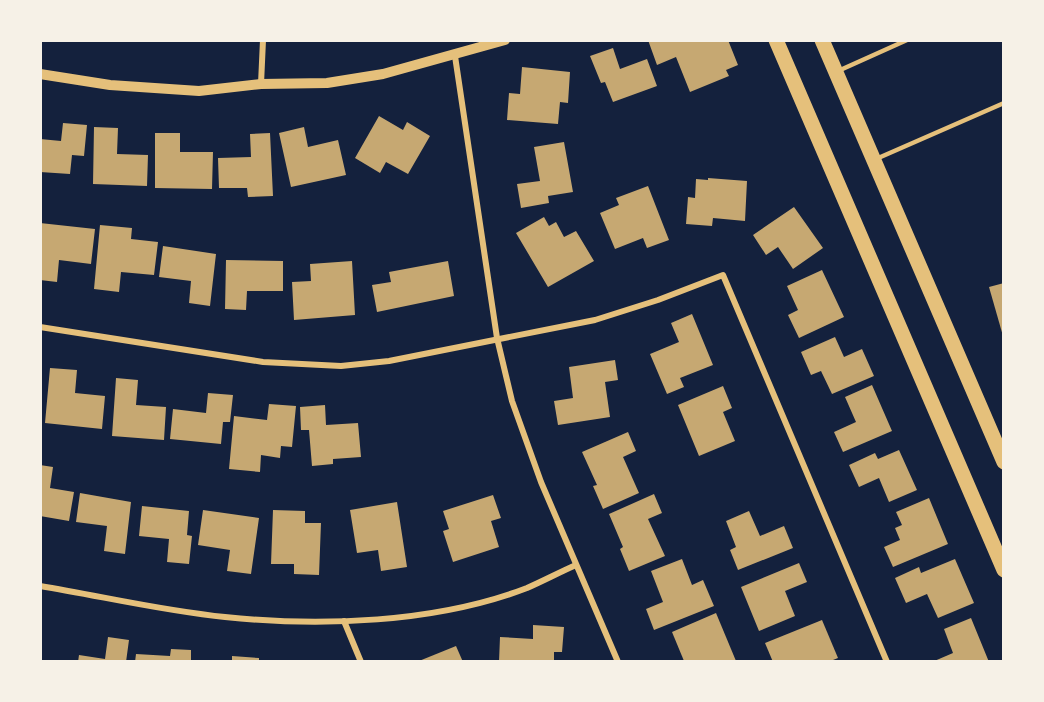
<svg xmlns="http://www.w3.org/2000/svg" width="1044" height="702" font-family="'Varela Round',sans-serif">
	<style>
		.building { fill: #c6a872 }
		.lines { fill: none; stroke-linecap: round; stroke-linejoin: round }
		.service { stroke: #e5c07b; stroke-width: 4.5 }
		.minor { stroke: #e5c07b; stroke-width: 6 }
		.tertiary { stroke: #e5c07b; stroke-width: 10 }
		.primary { stroke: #e5c07b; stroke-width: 15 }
	</style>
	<rect width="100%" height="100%" fill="#14213d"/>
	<g class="building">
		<polygon points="648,40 728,40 738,65 726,70 729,76 690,92 676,57 657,65"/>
		<polygon points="613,48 620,69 647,59 657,86 613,102 605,82 601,83 590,56"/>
		<polygon points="522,67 570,72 568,103 560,102 558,124 507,120 509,93 520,94"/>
		<polygon points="379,116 403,130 407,122 430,136 408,174 386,162 380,173 355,158"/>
		<polygon points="63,123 87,125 84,156 72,155 70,174 40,172 40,139 61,141"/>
		<polygon points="94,127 118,128 117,154 148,155 147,186 93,184"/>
		<polygon points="304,127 308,147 338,140 346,175 291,187 279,133"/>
		<polygon points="155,133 180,133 180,152 213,152 212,189 155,188"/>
		<polygon points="270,133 273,196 248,197 247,188 219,188 218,158 251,157 250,134"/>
		<polygon points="564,142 573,192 548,196 549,203 521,208 517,184 540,181 534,147"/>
		<polygon points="708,178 747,181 745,221 713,218 712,226 686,224 688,197 695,198 696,179 708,180"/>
		<polygon points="648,186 669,240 647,248 643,238 615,249 600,213 619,205 616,198"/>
		<polygon points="794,207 823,248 793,269 778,247 766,255 753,235"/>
		<polygon points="544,217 549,226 556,222 564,237 576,231 594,261 548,287 516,233"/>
		<polygon points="40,223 95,229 91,264 59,260 57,282 40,280"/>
		<polygon points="100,225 132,228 131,239 158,242 154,275 121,272 119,292 94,289"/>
		<polygon points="163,246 216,254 210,306 189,303 191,281 159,277"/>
		<polygon points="226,260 283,261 283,291 247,291 246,310 225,309"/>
		<polygon points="352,261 355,315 294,320 292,282 311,281 310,264"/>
		<polygon points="448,261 454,296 377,312 372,285 391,282 389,272"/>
		<polygon points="822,270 844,317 799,338 788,315 798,310 787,286"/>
		<polygon points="1004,283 1004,336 1003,336 989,287"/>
		<polygon points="692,314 713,365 680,378 684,387 667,394 650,354 679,342 671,323"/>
		<polygon points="835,337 844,357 862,349 874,376 832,394 821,371 811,375 801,352"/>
		<polygon points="615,360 618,380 605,382 610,417 558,425 554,401 573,398 569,367"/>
		<polygon points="50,368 77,370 75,393 105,396 102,429 45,423"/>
		<polygon points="116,378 138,380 136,405 166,407 164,440 112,436"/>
		<polygon points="872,385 892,431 843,452 834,432 856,422 845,397"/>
		<polygon points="723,386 732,408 723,412 735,441 699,456 678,405"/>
		<polygon points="208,393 233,395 230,422 223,422 221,444 170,439 173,409 206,413"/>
		<polygon points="269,404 296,406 292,447 281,446 280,458 261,455 260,472 229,469 234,416 267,420"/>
		<polygon points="325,405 326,425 358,423 361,457 333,459 333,464 312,466 309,430 301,430 300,407"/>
		<polygon points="628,432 636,451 623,457 639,493 603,509 593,486 597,485 582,452"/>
		<polygon points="899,450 917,490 889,502 879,478 859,487 849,465 875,453 878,459"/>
		<polygon points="40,465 53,467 50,488 74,492 69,521 40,516"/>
		<polygon points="80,493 131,502 125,554 104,551 107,526 76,522"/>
		<polygon points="654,494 662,513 648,519 665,556 629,571 620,549 623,547 609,514"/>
		<polygon points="493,495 501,518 491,521 499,547 453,562 443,531 449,529 443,511"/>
		<polygon points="929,498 948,544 893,567 884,547 900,540 895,528 902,525 896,512"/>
		<polygon points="397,502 407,567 381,571 378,550 357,553 350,510"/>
		<polygon points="142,506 189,511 187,535 192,536 189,564 167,562 169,539 139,536"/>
		<polygon points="203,510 259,518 251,574 227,571 230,550 198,545"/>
		<polygon points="273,510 305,511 305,523 321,523 319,575 294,574 294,564 271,564"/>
		<polygon points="749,511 760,536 784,526 793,548 738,570 730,550 736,547 726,521"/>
		<polygon points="682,559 692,585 703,580 714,606 654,630 646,609 663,602 651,571"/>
		<polygon points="955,559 974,603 938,618 927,594 906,603 895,578 919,567 921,573"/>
		<polygon points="799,563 807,582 785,591 795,616 759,631 741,587"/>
		<polygon points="716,613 736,661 684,661 672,632"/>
		<polygon points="971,618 989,662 932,662 953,653 944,629"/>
		<polygon points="822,620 838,658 828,662 773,662 765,643"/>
		<polygon points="533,625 564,627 562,652 554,652 554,662 499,662 500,637 533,639"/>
		<polygon points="108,637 129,640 126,662 78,662 79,655 105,659"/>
		<polygon points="456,646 463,662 419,662 419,661"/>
		<polygon points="171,649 191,650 191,662 135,662 136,654 170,656"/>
		<polygon points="232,656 259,658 259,662 232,662"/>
	</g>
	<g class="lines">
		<g class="service">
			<polyline points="838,71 907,40"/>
			<polyline points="876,159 1004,103"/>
		</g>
		<g class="minor">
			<polyline points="455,56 497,338 512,401 541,482 618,662"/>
			<polyline points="261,84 263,40"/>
			<polyline points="40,327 263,362 341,366 389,361 595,320 658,300 723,275 887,662"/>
			<path d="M40,586C101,596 163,611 225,617C320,627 436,623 527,588C543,581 560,572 576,565"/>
			<polyline points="344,621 361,662"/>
		</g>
		<polyline class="tertiary" points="40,74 110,85 199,91 261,84 327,83 383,74 505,40"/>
		<g class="primary">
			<polyline points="776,40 1004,570"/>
			<polyline points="822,40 1004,462"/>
		</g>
	</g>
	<rect width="1044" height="702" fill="none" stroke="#f6f1e7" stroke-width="84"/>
</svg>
